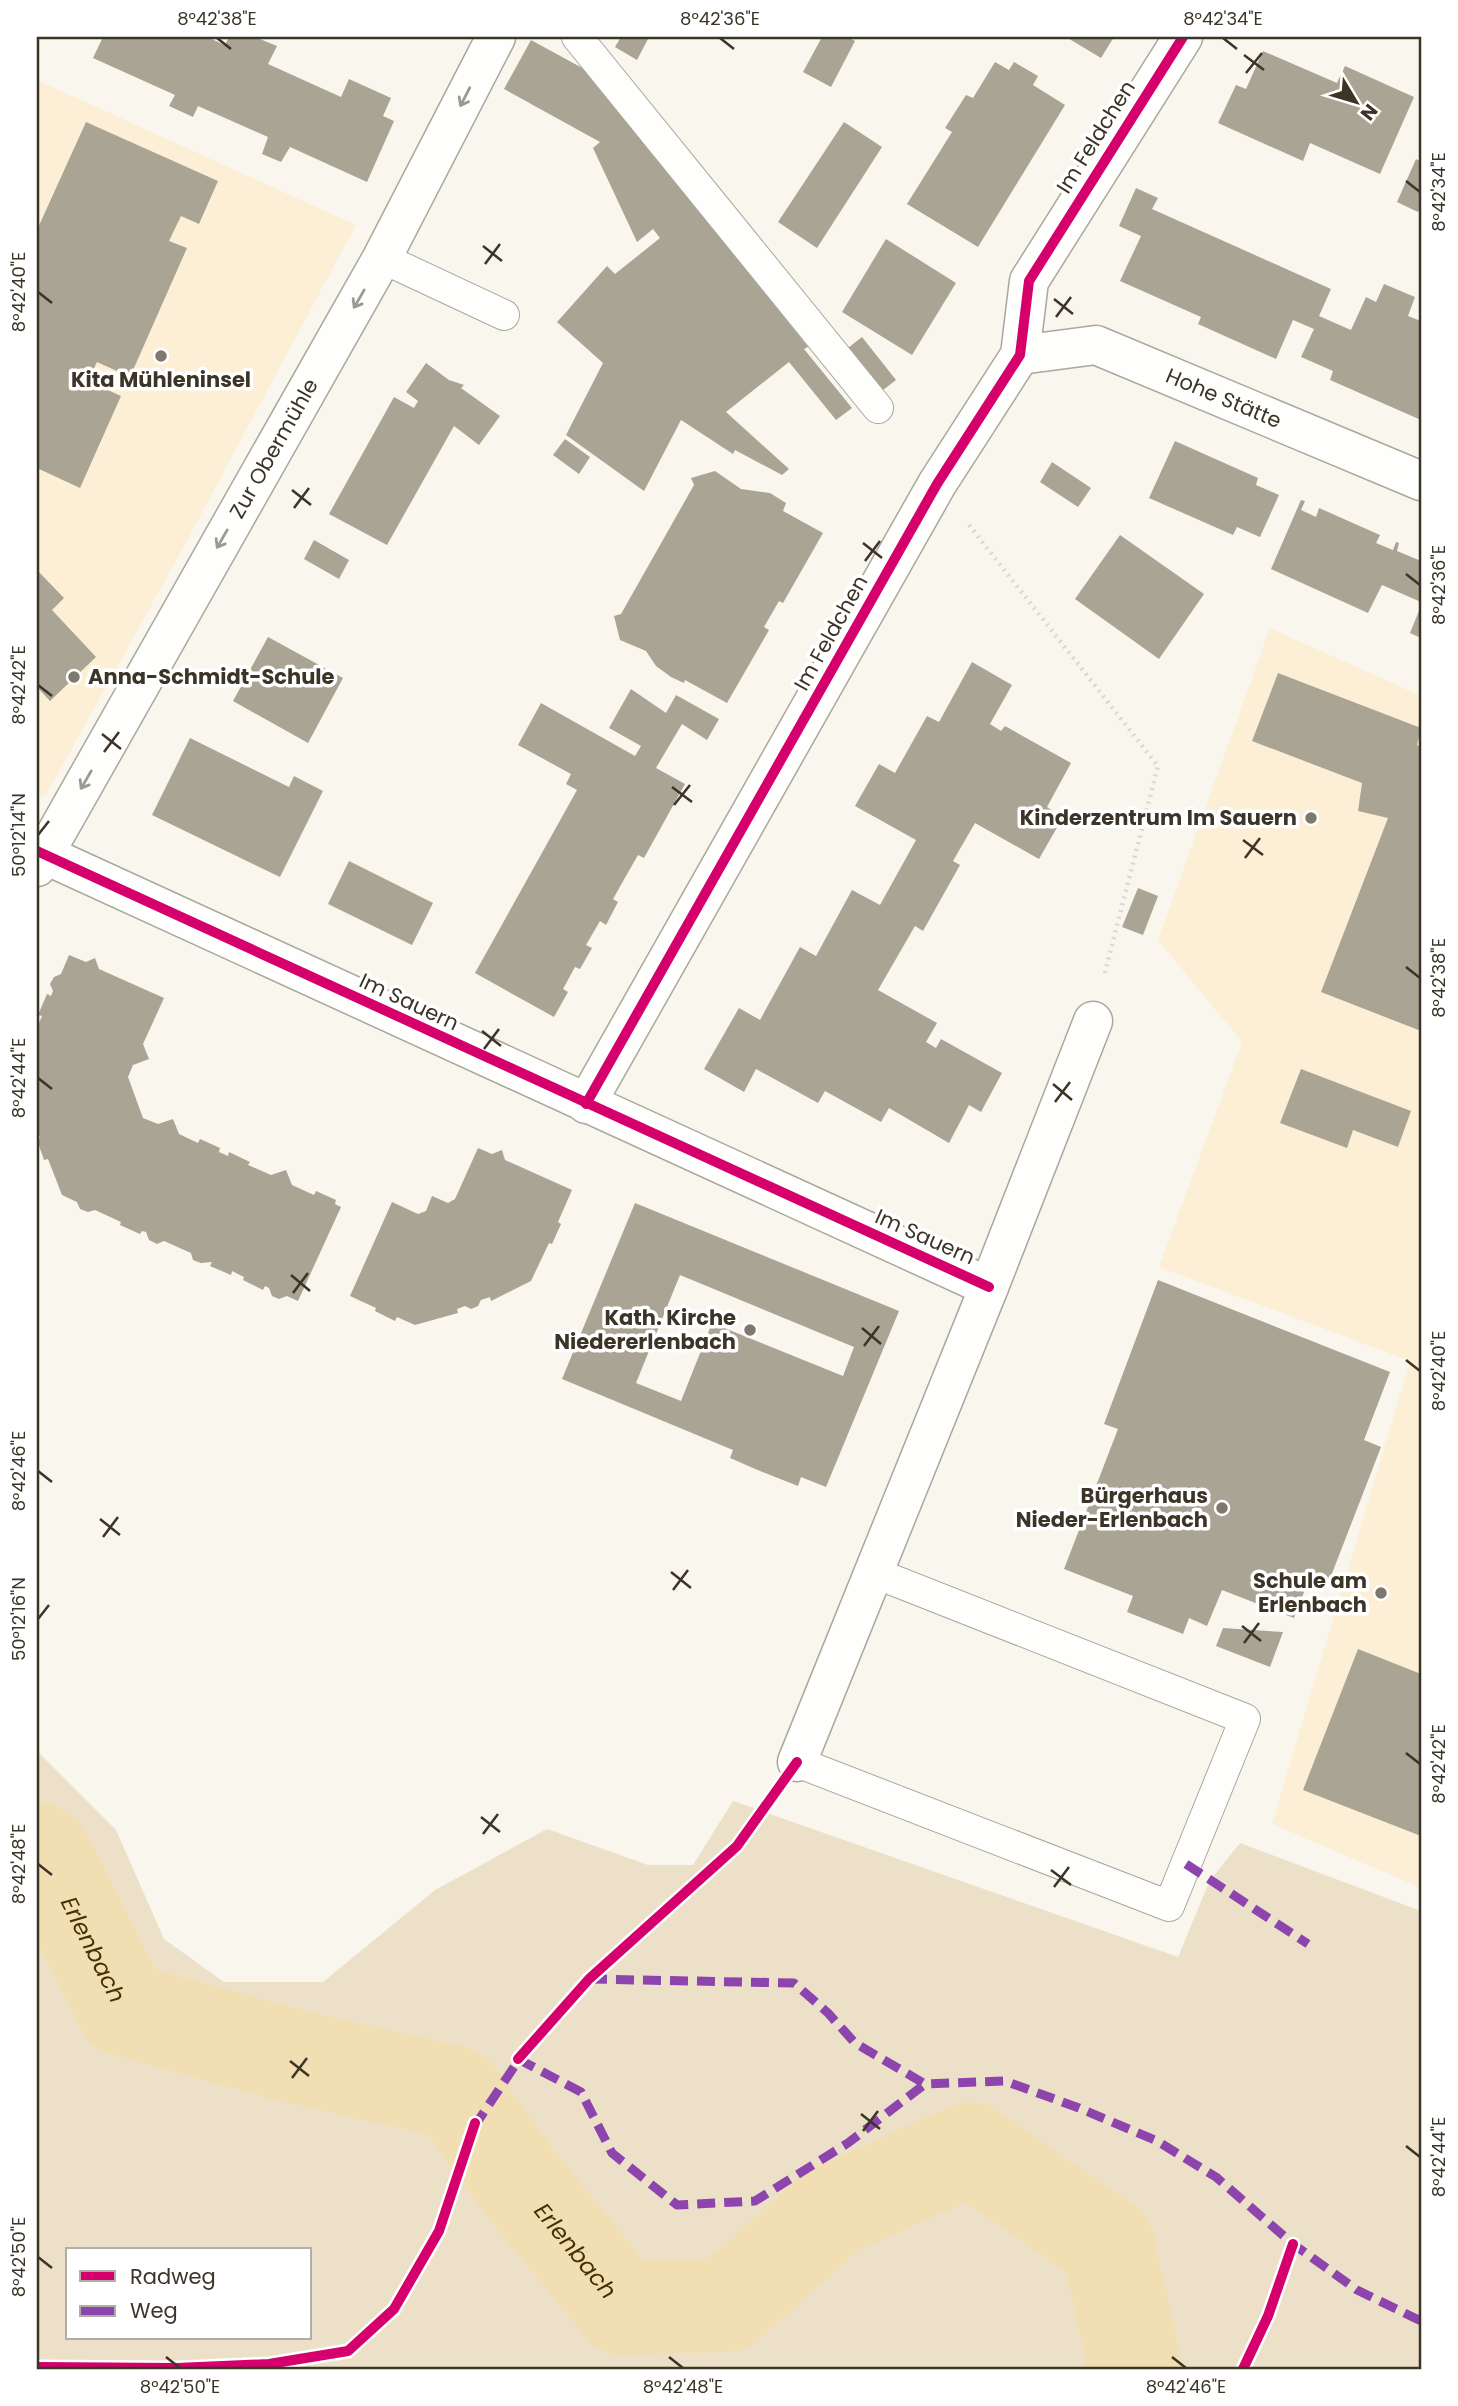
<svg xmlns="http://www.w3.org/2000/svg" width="1458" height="2406" font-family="Poppins,sans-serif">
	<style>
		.built { fill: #fcefd5 }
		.green { fill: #ece1c8; fill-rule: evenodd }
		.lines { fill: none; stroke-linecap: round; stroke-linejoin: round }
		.river { stroke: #f2deb3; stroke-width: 94 }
		.building { fill: #aaa495; fill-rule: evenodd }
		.lane-casing { stroke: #aba79d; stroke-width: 32 }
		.street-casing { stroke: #aba79d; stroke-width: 41 }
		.path { stroke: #d9d7d5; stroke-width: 4.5; stroke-dasharray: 2 5; stroke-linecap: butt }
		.lane { stroke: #fefefc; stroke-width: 30 }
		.street { stroke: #fefefc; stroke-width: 38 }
		.quiet { stroke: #8e44ad; stroke-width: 9; stroke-dasharray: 18 9; stroke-linecap: butt }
		.cycleway-casing { stroke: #fff; stroke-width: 15 }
		.cycleway { stroke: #d6006c; stroke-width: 10 }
		.oneway { stroke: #9c9992 }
		.ticks { fill: none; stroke: #3b3427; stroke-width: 2.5 }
		.poi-dot { fill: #7e786d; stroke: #fff; stroke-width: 2.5 }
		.labels { text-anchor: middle; stroke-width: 7; stroke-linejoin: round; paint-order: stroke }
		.street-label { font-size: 21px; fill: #3b3427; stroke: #fff }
		.poi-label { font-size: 21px; font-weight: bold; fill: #3b3427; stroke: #fff; text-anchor: end }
		.water-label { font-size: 23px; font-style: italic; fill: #443101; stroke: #fff }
		.neatline { fill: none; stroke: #3b3427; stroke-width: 2.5 }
		.ticks-label { font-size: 18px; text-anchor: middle; fill: #3b3427 }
	</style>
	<rect width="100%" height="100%" fill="#f9f6ee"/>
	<g class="built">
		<polygon points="37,80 356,225 177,559 46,795 37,796"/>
		<polygon points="1270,628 1421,696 1421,1888 1272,1824 1410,1361 1159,1267 1242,1042 1158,940"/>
	</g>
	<path class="green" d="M37,1751L116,1830L164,1939L224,1982H323L435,1890L547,1829L648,1865H693L733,1801L1178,1957L1210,1880L1240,1843L1421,1911V2369H37ZM68,2250H310V2338H68Z"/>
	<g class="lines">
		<path class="river" id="s1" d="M37,1849L47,1858L123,2009L292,2056L456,2093L514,2175L622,2308L727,2305L832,2211L970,2149L1108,2244L1135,2369"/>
	</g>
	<g class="building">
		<polygon points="103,37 207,37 225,45 229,37 255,37 277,46 268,64 341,97 349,79 391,98 383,116 394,121 367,182 290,147 281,162 262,154 268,137 198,106 193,117 169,106 175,95 93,58"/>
		<polygon points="621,37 649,37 637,60 615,47"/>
		<polygon points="822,37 848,37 855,41 831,87 803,72"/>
		<polygon points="1066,37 1114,37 1101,58"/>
		<polygon points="531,40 586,70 808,347 804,349 852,408 836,420 789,362 726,412 789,469 782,475 735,450 733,454 681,420 644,491 566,435 603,363 557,322 607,266 615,274 660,238 653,229 637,242 593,148 600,142 504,89"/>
		<polygon points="1263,51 1337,83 1345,66 1414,97 1380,174 1310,143 1303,161 1218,123 1236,85 1246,89"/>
		<polygon points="995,62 1009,70 1014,62 1038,76 1033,85 1065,105 978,247 907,204 952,132 945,128 966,95 973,98"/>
		<polygon points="86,122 218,181 199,224 181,216 169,241 187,248 130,377 97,362 88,381 121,396 80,488 37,468 37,230"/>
		<polygon points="844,122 882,147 817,248 778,222"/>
		<polygon points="1416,159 1421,162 1421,205 1418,212 1397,202"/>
		<polygon points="1136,188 1158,198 1152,209 1331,289 1319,316 1351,330 1366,297 1376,302 1384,284 1415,297 1408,316 1421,321 1421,420 1330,380 1333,371 1301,357 1314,329 1293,320 1276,359 1198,324 1201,317 1120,281 1141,236 1119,226"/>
		<polygon points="886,239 956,283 912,355 842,312"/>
		<polygon points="862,337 896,380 878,394 844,351"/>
		<polygon points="426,363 449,380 464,385 461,388 500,416 479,445 454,426 387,545 329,514 394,397 414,408 418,401 406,392"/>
		<polygon points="565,439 590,457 579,474 553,455"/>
		<polygon points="1175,441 1258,478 1256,485 1279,495 1260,537 1237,527 1233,535 1149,498"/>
		<polygon points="1052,462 1091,488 1078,507 1040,482"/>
		<polygon points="715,471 741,489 770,493 786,503 783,511 823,533 783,603 779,601 764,627 769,630 727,703 685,680 684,683 671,677 656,666 646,651 620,640 614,616 621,614 694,485 691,478"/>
		<polygon points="1301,500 1305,501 1301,510 1316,517 1319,508 1380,535 1376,543 1393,550 1396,542 1399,543 1397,551 1421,561 1421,602 1382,585 1368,613 1271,569"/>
		<polygon points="1120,535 1204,594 1159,659 1075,599"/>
		<polygon points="314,540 349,560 339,579 304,559"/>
		<polygon points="37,570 64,598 52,610 96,657 50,701 37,687"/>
		<polygon points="1421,606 1421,638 1410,633"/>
		<polygon points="268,637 343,678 308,743 233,701"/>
		<polygon points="972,662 1012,685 990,724 1001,731 1005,726 1071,763 1047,807 1063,817 1039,859 975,823 953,861 960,865 923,931 915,926 878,990 937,1023 926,1042 936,1048 941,1039 1002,1073 981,1112 969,1105 949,1143 889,1108 881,1122 825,1091 818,1103 756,1069 744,1092 704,1069 739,1008 760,1020 800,947 816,956 852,890 880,905 916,840 855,806 879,764 895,773 927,716 939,722"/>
		<polygon points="1278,673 1421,728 1417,745 1421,747 1421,1031 1321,992 1388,818 1358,811 1362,783 1252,741"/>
		<polygon points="631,689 666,713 676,695 719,719 707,740 682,724 656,768 685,784 644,858 638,855 626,876 613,899 618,902 606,925 600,921 586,945 592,948 580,969 575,967 563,989 568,992 554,1017 475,973 577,790 566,784 571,774 518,745 541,703 635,756 641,746 609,728"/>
		<polygon points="190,738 289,787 294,776 323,791 280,877 152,815"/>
		<polygon points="349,861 433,903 412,945 328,904"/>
		<polygon points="1138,888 1158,896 1143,935 1122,927"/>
		<polygon points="69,955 86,962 95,958 99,969 164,998 143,1044 149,1059 133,1065 128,1077 143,1118 158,1124 173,1119 179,1134 198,1143 200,1139 220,1148 219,1152 228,1156 229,1152 250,1162 248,1165 271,1175 286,1170 292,1185 314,1195 316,1191 336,1200 335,1204 341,1207 298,1301 287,1296 279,1299 272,1296 269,1288 265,1286 263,1290 243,1280 244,1277 232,1271 231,1275 210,1266 212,1262 201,1263 193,1260 191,1253 164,1241 157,1244 149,1240 146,1232 142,1231 140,1234 120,1225 121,1222 95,1210 88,1212 80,1209 77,1202 62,1195 48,1159 44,1160 37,1140 40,1138 37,1131 37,1028 42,1016 38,1015 47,994 51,996 53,991 50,984 54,977 61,974"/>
		<polygon points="1301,1069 1411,1111 1398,1147 1353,1130 1347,1148 1280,1123"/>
		<polygon points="478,1148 492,1154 502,1150 505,1160 572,1190 558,1222 561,1224 552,1244 549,1243 531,1281 491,1301 490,1297 481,1300 478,1306 471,1309 465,1306 457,1309 458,1313 415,1325 397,1317 395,1321 375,1311 376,1308 350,1296 392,1202 418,1214 426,1211 432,1196 448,1203 455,1199"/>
		<path d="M635,1203L899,1311L826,1487L801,1477L798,1486L760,1471L730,1458L733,1450L562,1379ZM680,1275L854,1347L843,1376L712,1323L681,1401L636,1383Z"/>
		<polygon points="1158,1280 1390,1372 1364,1440 1381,1447 1326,1589 1308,1582 1294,1618 1222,1590 1207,1626 1189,1618 1183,1634 1127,1612 1133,1596 1064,1569 1118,1429 1104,1424"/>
		<polygon points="1223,1628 1283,1632 1270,1667 1216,1646"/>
		<polygon points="1358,1649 1421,1674 1421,1836 1303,1790"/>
	</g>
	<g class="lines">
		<g class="lane-casing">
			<g id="lane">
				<polyline points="577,37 878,408"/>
				<polyline points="382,258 504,315"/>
				<polyline points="797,1762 1169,1906 1245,1719 875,1573"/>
			</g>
		</g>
		<g class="street-casing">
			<g id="street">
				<path id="s2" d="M1020,355L1096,345L1421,481"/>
				<polyline points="37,851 989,1287"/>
				<path id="s3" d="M37,867L382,258L496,37"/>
				<polyline points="586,1104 937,484 1020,355 1029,281 1183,37"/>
				<polyline points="797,1762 989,1287 1093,1021"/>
			</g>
		</g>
		<polyline class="path" points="969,525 1158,766 1104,976"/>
		<use href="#lane" class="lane"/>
		<use href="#street" class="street"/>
		<g class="quiet">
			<polyline points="1186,1864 1308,1944"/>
			<polyline points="589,1979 794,1983 828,2013 855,2043 925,2084 1005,2081 1079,2108 1157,2141 1216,2177 1293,2244 1357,2290 1421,2321"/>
			<polyline points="518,2059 581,2092 612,2153 677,2205 755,2201 848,2143 925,2084"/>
			<polyline points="474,2127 522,2055"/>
		</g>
		<g class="cycleway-casing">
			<g id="cycleway">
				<polyline points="37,851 989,1287"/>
				<polyline points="586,1104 937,484 1020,355 1029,281 1183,37"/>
				<polyline points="518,2059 589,1979 737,1846 797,1762"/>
				<polyline points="37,2367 177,2368 269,2364 348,2351 394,2309 439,2231 475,2123"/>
				<polyline points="1243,2369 1268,2316 1293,2244"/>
			</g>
		</g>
		<use href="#cycleway" class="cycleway"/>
	</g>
	<defs><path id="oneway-shaft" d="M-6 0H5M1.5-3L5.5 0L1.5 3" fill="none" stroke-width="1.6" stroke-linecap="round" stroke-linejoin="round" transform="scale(1.75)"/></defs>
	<g class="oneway">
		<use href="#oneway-shaft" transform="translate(465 97) rotate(117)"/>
		<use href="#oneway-shaft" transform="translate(359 299) rotate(120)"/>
		<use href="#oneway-shaft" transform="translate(222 539) rotate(120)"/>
		<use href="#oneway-shaft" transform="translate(86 780) rotate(120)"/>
	</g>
	<path class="ticks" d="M217,38L231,49M720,38L734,49M1223,38L1237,49M1244,55L1264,70M1246,73L1262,53M1406,181L1420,192M483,246L502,261M485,264L500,244M38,292L52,303M1054,299L1073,314M1056,317L1071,297M292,490L311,505M294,508L309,488M863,543L882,558M865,561L880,541M1406,574L1420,585M38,685L52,696M102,734L121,749M104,752L119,732M672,787L692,802M674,805L690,785M38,835L49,821M1243,840L1263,855M1245,858L1260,838M1406,967L1420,978M482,1031L501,1046M484,1049L499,1029M38,1078L52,1089M1053,1084L1072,1100M1055,1102L1070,1082M291,1275L310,1291M293,1293L308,1273M862,1328L881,1344M864,1346L879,1326M1406,1360L1420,1371M38,1471L52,1482M100,1519L120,1535M103,1537L118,1517M671,1572L691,1588M673,1590L688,1570M38,1619L49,1605M1242,1626L1261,1641M1244,1643L1259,1623M1406,1753L1420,1764M481,1817L500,1832M483,1834L498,1814M38,1864L52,1875M1051,1870L1071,1885M1054,1887L1069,1867M290,2061L309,2076M292,2078L307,2058M861,2114L880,2129M863,2131L878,2111M1406,2146L1420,2157M38,2257L52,2268M166,2357L180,2368M669,2357L683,2368M1172,2357L1186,2368"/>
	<g class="poi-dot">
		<circle cx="161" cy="356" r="7"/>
		<circle cx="74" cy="677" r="7"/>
		<circle cx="1311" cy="818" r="7"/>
		<circle cx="750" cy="1330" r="7"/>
		<circle cx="1222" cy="1508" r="7"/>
		<circle cx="1381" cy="1593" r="7"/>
	</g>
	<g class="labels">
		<g class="street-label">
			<text transform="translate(1096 137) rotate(-58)" y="7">Im Feldchen</text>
			<text dy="7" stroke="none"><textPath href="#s2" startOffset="215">Hohe Stätte</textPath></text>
			<text dy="7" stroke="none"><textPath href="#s3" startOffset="481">Zur Obermühle</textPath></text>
			<text transform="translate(831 633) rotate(-61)" y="7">Im Feldchen</text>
			<text transform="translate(409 1002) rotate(25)" y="7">Im Sauern</text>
			<text transform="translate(925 1237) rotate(24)" y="7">Im Sauern</text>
		</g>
		<g class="poi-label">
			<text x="161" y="387" text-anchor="middle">Kita Mühleninsel</text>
			<text x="88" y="684" text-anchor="start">Anna-Schmidt-Schule</text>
			<text x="1297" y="825">Kinderzentrum Im Sauern</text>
			<text x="736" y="1325">Kath. Kirche<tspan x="736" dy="24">Niedererlenbach</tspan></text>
			<text x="1208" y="1503">Bürgerhaus<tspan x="1208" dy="24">Nieder-Erlenbach</tspan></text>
			<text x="1367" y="1588">Schule am<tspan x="1367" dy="24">Erlenbach</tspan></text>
		</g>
		<g class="water-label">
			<text dy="8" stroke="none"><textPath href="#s1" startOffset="116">Erlenbach</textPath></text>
			<text dy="8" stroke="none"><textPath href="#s1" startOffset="724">Erlenbach</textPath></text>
		</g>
	</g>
	<rect width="1458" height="2406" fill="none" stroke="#ffffff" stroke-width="77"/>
	<rect x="66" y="2248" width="245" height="91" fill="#ffffff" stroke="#b1aea9" stroke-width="2"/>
	<rect x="80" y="2271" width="35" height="10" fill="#d6006c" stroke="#b1aea9" stroke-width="2"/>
	<text x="130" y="2284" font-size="21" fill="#3b3427">Radweg</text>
	<rect x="80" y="2306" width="35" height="10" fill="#8e44ad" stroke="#b1aea9" stroke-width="2"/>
	<text x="130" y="2318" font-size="21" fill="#3b3427">Weg</text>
	<g transform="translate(1356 102) rotate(128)" stroke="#ffffff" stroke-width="5" paint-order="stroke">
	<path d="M0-5L12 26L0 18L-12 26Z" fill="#3b3427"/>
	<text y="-10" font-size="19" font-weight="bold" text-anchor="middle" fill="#3b3427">N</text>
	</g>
	<rect x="38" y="38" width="1382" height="2330" class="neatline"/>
	<g class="ticks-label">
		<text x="217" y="25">8°42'38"E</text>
		<text x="720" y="25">8°42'36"E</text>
		<text x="1223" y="25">8°42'34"E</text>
		<text transform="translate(1439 192) rotate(-90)" y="6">8°42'34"E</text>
		<text transform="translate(19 292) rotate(-90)" y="6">8°42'40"E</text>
		<text transform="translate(1439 585) rotate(-90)" y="6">8°42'36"E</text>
		<text transform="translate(19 685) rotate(-90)" y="6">8°42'42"E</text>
		<text transform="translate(19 835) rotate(-90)" y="6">50°12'14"N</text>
		<text transform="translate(1439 978) rotate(-90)" y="6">8°42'38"E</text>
		<text transform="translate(19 1078) rotate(-90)" y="6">8°42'44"E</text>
		<text transform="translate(1439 1371) rotate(-90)" y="6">8°42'40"E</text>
		<text transform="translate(19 1471) rotate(-90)" y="6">8°42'46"E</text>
		<text transform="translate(19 1619) rotate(-90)" y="6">50°12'16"N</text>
		<text transform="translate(1439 1764) rotate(-90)" y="6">8°42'42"E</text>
		<text transform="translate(19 1864) rotate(-90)" y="6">8°42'48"E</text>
		<text transform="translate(1439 2157) rotate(-90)" y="6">8°42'44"E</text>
		<text transform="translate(19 2257) rotate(-90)" y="6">8°42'50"E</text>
		<text x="180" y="2393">8°42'50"E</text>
		<text x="683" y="2393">8°42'48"E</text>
		<text x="1186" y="2393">8°42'46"E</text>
	</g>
</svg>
